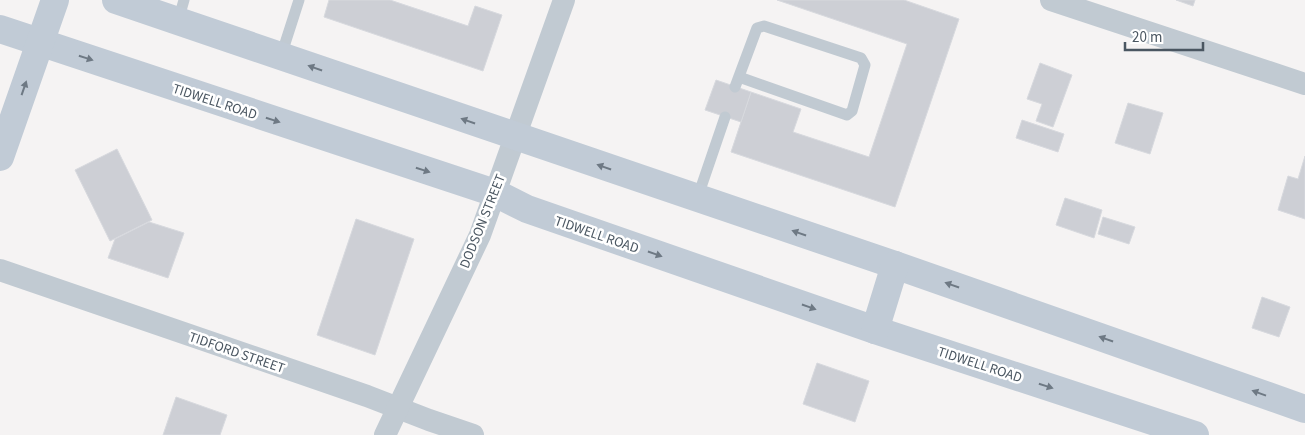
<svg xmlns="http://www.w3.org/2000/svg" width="1305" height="435" font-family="'Source Sans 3',sans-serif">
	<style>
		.building { fill: #cdcfd5; stroke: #d7d9de }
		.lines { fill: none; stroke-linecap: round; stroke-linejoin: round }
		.lane { stroke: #c1cad2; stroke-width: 11 }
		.street { stroke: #c1cad2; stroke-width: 22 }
		.secondary { stroke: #c1cbd6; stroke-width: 28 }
		.oneway { fill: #6e7984 }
		.labels { text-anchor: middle; stroke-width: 5; stroke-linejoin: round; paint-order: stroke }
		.street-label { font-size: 14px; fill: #4a5661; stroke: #fff }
	</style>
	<rect width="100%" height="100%" fill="#f5f3f3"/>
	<g class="building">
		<polygon points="329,0 390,0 468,26 475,6 502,15 483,71 324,17"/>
		<polygon points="777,0 904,0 959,19 895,207 731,152 751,92 801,109 793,132 869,157 907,44"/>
		<polygon points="1176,0 1195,0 1193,6"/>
		<polygon points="1040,63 1072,75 1053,127 1036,121 1042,104 1027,99"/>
		<polygon points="716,80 751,92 741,122 705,110"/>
		<polygon points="1128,103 1163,113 1150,154 1115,143"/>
		<polygon points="1022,120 1064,134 1058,152 1016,138"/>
		<polygon points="117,149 152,220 110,241 75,170"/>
		<polygon points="1305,156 1305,219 1278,210 1288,176 1298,179"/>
		<polygon points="1065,198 1102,210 1094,238 1056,225"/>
		<polygon points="1103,217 1135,227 1129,244 1098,234"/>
		<polygon points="356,219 414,239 375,355 317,335"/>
		<polygon points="149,222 184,233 168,278 108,258 115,239"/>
		<polygon points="1262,297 1290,307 1279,337 1252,328"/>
		<polygon points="817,363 869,381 855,422 803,404"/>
		<polygon points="176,397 227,415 220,435 163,435"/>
	</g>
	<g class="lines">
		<g class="lane">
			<polyline points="178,21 184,0"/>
			<polyline points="281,56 299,0"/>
			<polyline points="735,87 757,28 764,26 861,58 865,65 852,111 847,115 739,77"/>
			<polyline points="697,199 725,117"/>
		</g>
		<g class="street">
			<polyline points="1051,0 1305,84"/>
			<polyline points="0,270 367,396 429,420 473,435"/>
			<polyline points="385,435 480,235 564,0"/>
		</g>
		<g class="secondary">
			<polyline points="116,0 895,265 1305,409"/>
			<polyline points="0,29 495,193 527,209 875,330 1195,435"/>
			<polyline points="0,157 55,0"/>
			<polyline points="875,330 895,265"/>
		</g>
	</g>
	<defs><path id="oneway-solid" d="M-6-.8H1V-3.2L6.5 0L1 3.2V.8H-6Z" transform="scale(1.25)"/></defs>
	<g class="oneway">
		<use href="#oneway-solid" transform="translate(86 58) rotate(18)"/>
		<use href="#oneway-solid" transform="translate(315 68) rotate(-161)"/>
		<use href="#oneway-solid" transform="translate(24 88) rotate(-71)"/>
		<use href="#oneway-solid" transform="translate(273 120) rotate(18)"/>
		<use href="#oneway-solid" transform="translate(468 121) rotate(-161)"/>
		<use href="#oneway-solid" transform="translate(604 167) rotate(-161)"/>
		<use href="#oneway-solid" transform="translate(423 170) rotate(18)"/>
		<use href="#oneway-solid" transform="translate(799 233) rotate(-161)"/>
		<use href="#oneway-solid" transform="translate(655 254) rotate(19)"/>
		<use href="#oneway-solid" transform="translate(952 285) rotate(-161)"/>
		<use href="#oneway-solid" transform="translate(809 307) rotate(19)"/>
		<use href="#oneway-solid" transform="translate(1106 339) rotate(-161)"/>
		<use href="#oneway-solid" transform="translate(1046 386) rotate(18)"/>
		<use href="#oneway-solid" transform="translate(1259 393) rotate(-160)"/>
	</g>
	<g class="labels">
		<g class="street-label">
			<text transform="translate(215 101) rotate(18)" y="5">TIDWELL ROAD</text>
			<text transform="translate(482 221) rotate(-68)" y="5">DODSON STREET</text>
			<text transform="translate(597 234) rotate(19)" y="5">TIDWELL ROAD</text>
			<text transform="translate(237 352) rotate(19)" y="5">TIDFORD STREET</text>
			<text transform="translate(980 364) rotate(18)" y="5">TIDWELL ROAD</text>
		</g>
	</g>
	<path d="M1125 42v8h78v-8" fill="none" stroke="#4a5661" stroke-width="2.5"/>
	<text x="1132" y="42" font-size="15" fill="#4a5661" stroke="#ffffff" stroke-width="4" paint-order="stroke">20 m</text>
</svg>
